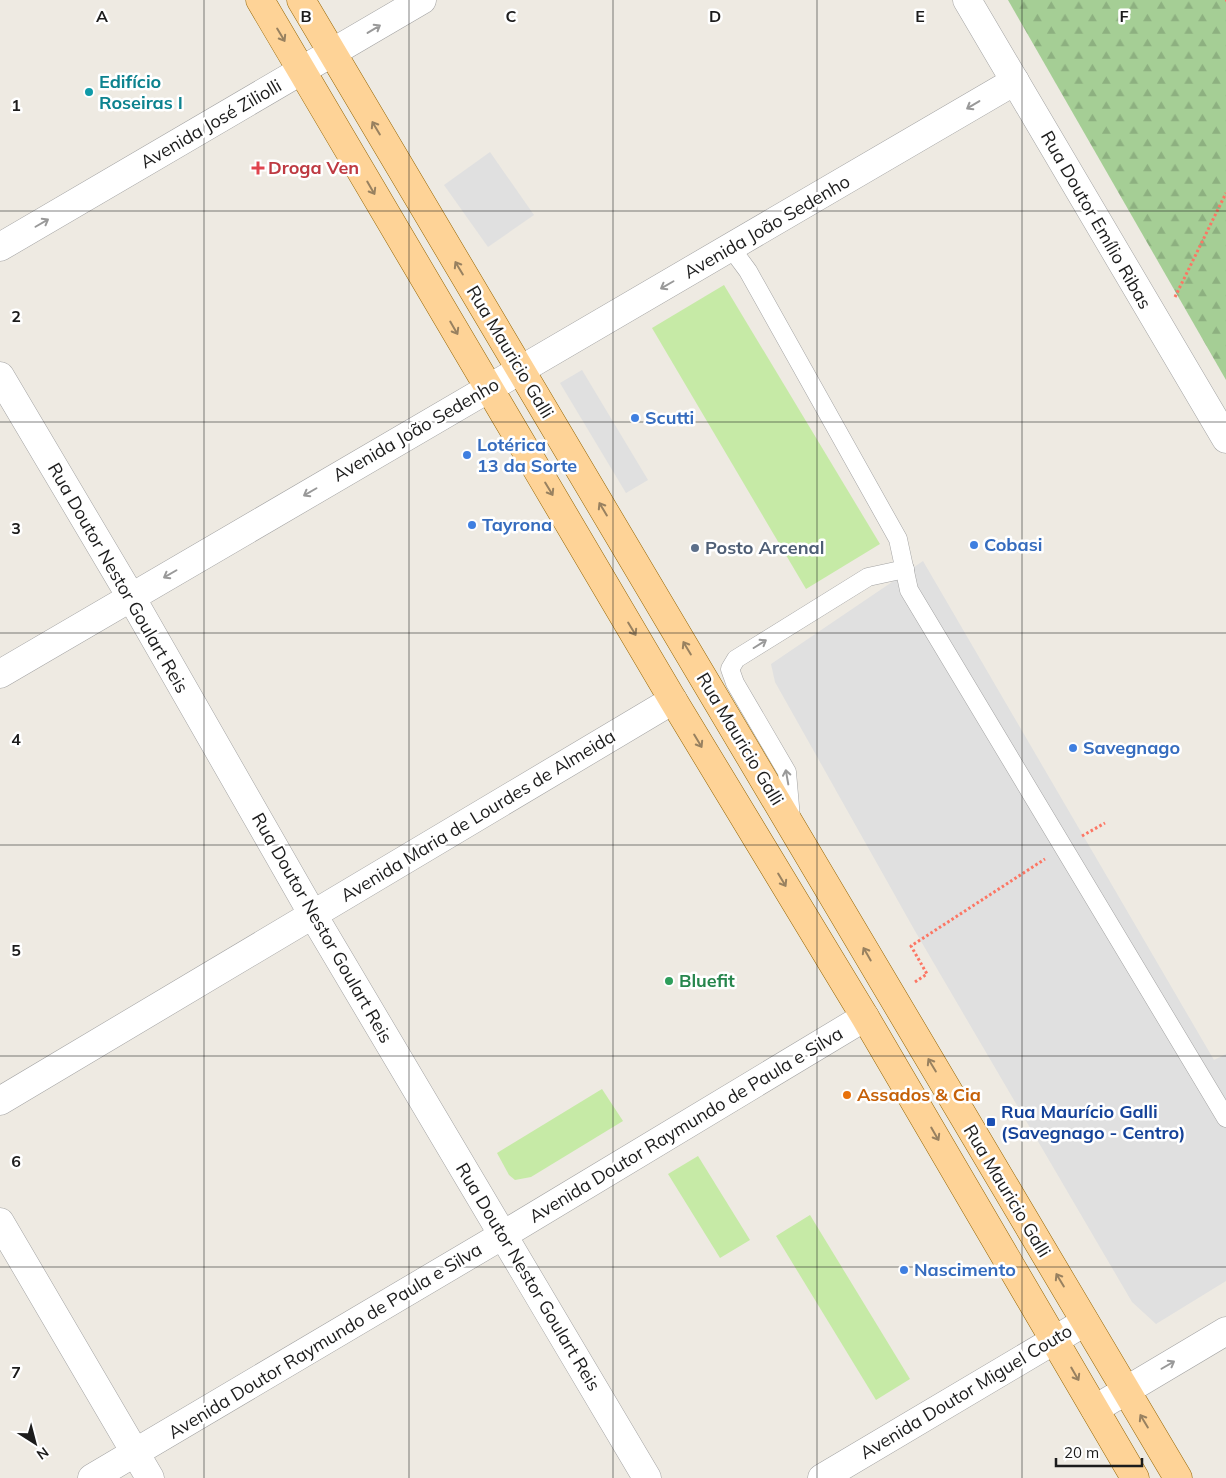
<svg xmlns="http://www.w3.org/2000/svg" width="1226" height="1478" font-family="Mulish,sans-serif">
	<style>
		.grass { fill: #c6eaa6 }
		.forest { fill: url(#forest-firs) }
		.parking { fill: #e0e0e0 }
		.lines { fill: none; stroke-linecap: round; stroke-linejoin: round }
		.service-casing { stroke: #a3a3a3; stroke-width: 19 }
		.minor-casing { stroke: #a3a3a3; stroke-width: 29 }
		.tertiary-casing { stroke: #a3a3a3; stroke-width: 29 }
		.primary-casing { stroke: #956500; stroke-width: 29 }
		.path { stroke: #fc7664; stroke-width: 3; stroke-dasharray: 2.5 2.5; stroke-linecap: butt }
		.service { stroke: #fff; stroke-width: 18 }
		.minor { stroke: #fff; stroke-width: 28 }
		.tertiary { stroke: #fff; stroke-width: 28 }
		.primary { stroke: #fed397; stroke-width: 28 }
		.oneway { stroke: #999 }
		.oneway2 { stroke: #988160 }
		.grid { fill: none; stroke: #1c1c1c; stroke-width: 1; stroke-opacity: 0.55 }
		.culture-dot { fill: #0f9aa8; stroke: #fff; stroke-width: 2 }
		.health-dot { fill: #e0444e; stroke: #fff; stroke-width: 2 }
		.shop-dot { fill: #3f7fe0; stroke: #fff; stroke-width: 2 }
		.service-dot { fill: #5c6f8a; stroke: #fff; stroke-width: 2 }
		.leisure-dot { fill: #2e9e5b; stroke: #fff; stroke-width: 2 }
		.food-dot { fill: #e8710a; stroke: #fff; stroke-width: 2 }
		.transit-dot { fill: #1a4fb4; stroke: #fff; stroke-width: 2 }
		.labels { text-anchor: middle; stroke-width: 5; stroke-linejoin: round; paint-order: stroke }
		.culture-label { font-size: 18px; font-weight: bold; fill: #0d838f; stroke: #fff; text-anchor: start }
		.street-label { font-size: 18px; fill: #1c1c1c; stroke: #fff }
		.health-label { font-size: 18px; font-weight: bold; fill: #be3a42; stroke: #fff; text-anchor: start }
		.shop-label { font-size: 18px; font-weight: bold; fill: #366cbe; stroke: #fff; text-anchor: start }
		.service-label { font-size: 18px; font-weight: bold; fill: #4e5e75; stroke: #fff; text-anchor: start }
		.leisure-label { font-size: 18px; font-weight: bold; fill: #27864d; stroke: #fff; text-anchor: start }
		.food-label { font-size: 18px; font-weight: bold; fill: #c56008; stroke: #fff; text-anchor: start }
		.transit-label { font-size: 18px; font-weight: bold; fill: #164399; stroke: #fff; text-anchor: start }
		.grid-label { font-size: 16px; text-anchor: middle; font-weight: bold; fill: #1c1c1c; stroke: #fff; stroke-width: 5; stroke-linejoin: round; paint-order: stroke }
	</style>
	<defs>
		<pattern id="forest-firs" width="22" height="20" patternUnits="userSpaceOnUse" patternTransform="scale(1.25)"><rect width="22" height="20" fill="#a5ce95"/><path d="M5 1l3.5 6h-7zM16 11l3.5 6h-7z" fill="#8db080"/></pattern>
	</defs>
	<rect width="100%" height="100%" fill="#eeeae2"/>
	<g class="grass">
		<polygon points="724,285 880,544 806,589 652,328"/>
		<polygon points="602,1089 623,1121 531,1177 515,1180 509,1175 497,1153"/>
		<polygon points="698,1156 750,1240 720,1258 668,1174"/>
		<polygon points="810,1215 910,1379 876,1400 776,1236"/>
	</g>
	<polygon class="forest" points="1008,0 1226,0 1226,380"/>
	<g class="parking">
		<polygon points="490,152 534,215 488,247 444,185"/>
		<polygon points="582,370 648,480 626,493 560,383"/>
		<polygon points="923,561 1214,1060 1226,1054 1226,1281 1156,1324 1132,1302 915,931 775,682 771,664"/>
	</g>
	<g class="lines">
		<g class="service-casing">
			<g id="service">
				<polyline points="731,248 748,271 898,539 909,590 1226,1118"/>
				<polyline points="791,818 787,772 735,683 730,669 736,659 868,577 905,569"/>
			</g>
		</g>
		<g class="minor-casing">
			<g id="minor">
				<polyline points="0,247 422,0"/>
				<polyline points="0,376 131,597 313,915 647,1478"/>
				<polyline points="0,674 1015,81"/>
				<polyline points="0,1101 673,700"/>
				<polyline points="0,1222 150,1478"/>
				<polyline points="1095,1409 1226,1331"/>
				<polyline points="92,1478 503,1235 865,1017"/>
				<polyline points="822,1478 1085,1322"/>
			</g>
		</g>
		<g class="tertiary-casing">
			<polyline id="tertiary" points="967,0 1226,439"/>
		</g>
		<g class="primary-casing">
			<g id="primary">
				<polyline points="260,0 673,700 865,1017 1135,1478"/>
				<polyline points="301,0 1178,1478"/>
			</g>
		</g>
		<g class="path">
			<polyline points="1225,0 1226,0"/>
			<polyline points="1175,297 1226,193"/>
			<polyline points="1082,836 1105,823"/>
			<polyline points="915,982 927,974 911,946 1045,859"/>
		</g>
		<use href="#service" class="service"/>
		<use href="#minor" class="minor"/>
		<use href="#tertiary" class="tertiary"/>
		<use href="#primary" class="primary"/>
	</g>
	<defs><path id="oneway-shaft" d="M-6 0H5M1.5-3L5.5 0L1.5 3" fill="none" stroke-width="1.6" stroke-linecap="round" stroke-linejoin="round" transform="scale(1.25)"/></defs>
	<g class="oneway">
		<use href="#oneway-shaft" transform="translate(374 29) rotate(-31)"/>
		<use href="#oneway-shaft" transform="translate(973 105) rotate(149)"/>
		<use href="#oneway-shaft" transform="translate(42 223) rotate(-30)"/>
		<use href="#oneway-shaft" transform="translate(667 285) rotate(150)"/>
		<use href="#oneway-shaft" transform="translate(310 492) rotate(150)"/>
		<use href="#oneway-shaft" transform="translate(170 574) rotate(150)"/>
		<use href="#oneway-shaft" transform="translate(760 644) rotate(-32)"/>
		<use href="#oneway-shaft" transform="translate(787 777) rotate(-100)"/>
		<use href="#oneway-shaft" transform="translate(1168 1365) rotate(-30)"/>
	</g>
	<g class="oneway2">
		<use href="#oneway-shaft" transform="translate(281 35) rotate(59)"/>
		<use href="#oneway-shaft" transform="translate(376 128) rotate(-121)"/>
		<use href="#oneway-shaft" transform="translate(371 188) rotate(60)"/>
		<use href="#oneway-shaft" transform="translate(459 268) rotate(-121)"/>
		<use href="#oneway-shaft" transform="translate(454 328) rotate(60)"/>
		<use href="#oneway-shaft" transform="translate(549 489) rotate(59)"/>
		<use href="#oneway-shaft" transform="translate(603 509) rotate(-121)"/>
		<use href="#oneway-shaft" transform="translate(632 629) rotate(59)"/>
		<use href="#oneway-shaft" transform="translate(687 648) rotate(-121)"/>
		<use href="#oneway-shaft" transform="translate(698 741) rotate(59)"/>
		<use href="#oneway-shaft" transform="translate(782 880) rotate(59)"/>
		<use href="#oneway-shaft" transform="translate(867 954) rotate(-120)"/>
		<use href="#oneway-shaft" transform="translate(932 1065) rotate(-121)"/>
		<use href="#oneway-shaft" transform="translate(935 1134) rotate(60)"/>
		<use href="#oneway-shaft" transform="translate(1060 1280) rotate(-121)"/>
		<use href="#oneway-shaft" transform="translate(1075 1374) rotate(60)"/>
		<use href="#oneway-shaft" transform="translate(1144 1421) rotate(-121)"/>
	</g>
	<path class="grid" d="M204,0V1478M409,0V1478M613,0V1478M817,0V1478M1022,0V1478M0,211H1226M0,422H1226M0,633H1226M0,845H1226M0,1056H1226M0,1267H1226"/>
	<circle class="culture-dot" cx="89" cy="92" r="5"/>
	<path class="health-dot" d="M255.5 160.5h5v5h5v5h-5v5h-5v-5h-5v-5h5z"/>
	<g class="shop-dot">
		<circle cx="635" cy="418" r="5"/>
		<circle cx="467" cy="455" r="5"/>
		<circle cx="472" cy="525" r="5"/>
		<circle cx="974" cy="545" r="5"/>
		<circle cx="1073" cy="748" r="5"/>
		<circle cx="904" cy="1270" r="5"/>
	</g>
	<circle class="service-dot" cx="695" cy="548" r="5"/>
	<circle class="leisure-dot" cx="669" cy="981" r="5"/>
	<circle class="food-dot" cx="847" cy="1095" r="5"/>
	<rect class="transit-dot" x="986" y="1117" width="10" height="10" rx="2.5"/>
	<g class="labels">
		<g class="culture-label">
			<text x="99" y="88">Edifício<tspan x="99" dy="21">Roseiras I</tspan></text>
		</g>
		<g class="street-label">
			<text transform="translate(211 124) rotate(-30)" y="6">Avenida José Ziliolli</text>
			<text transform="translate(1096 220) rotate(60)" y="6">Rua Doutor Emílio Ribas</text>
			<text transform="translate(767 227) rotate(-30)" y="6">Avenida João Sedenho</text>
			<text transform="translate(510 352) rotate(59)" y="6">Rua Mauricio Galli</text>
			<text transform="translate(416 430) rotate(-30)" y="6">Avenida João Sedenho</text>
			<text transform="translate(118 578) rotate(60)" y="6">Rua Doutor Nestor Goulart Reis</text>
			<text transform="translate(740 739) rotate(59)" y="6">Rua Mauricio Galli</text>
			<text transform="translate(478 816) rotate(-31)" y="6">Avenida Maria de Lourdes de Almeida</text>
			<text transform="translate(322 928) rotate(60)" y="6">Rua Doutor Nestor Goulart Reis</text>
			<text transform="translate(686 1125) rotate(-31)" y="6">Avenida Doutor Raymundo de Paula e Silva</text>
			<text transform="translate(1007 1191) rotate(59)" y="6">Rua Mauricio Galli</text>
			<text transform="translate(528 1277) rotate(59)" y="6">Rua Doutor Nestor Goulart Reis</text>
			<text transform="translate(325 1341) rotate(-31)" y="6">Avenida Doutor Raymundo de Paula e Silva</text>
			<text transform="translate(966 1392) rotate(-31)" y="6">Avenida Doutor Miguel Couto</text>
		</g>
		<g class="health-label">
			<text x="268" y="174">Droga Ven</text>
		</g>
		<g class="shop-label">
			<text x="645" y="424">Scutti</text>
			<text x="477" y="451">Lotérica<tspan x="477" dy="21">13 da Sorte</tspan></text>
			<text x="482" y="531">Tayrona</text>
			<text x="984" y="551">Cobasi</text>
			<text x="1083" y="754">Savegnago</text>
			<text x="914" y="1276">Nascimento</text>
		</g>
		<g class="service-label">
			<text x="705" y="554">Posto Arcenal</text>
		</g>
		<g class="leisure-label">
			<text x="679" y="987">Bluefit</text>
		</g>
		<g class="food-label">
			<text x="857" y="1101">Assados &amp; Cia</text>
		</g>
		<g class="transit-label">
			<text x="1001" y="1118">Rua Maurício Galli<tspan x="1001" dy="21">(Savegnago - Centro)</tspan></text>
		</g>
	</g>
	<g class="grid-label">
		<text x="102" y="22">A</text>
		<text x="306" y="22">B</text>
		<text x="511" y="22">C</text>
		<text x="715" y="22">D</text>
		<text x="920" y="22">E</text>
		<text x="1124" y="22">F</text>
		<text x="16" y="111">1</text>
		<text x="16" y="322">2</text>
		<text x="16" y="534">3</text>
		<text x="16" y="745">4</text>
		<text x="16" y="956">5</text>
		<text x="16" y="1167">6</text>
		<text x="16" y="1378">7</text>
	</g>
	<g transform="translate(35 1443) rotate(144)" stroke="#ffffff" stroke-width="4" paint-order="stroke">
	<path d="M0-4L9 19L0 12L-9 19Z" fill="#1c1c1c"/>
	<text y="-8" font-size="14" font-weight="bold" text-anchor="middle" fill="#1c1c1c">N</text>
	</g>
	<path d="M1056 1458v8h86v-8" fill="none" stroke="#1c1c1c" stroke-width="2.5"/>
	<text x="1064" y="1458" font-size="15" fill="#1c1c1c" stroke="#ffffff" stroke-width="4" paint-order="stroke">20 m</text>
</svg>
